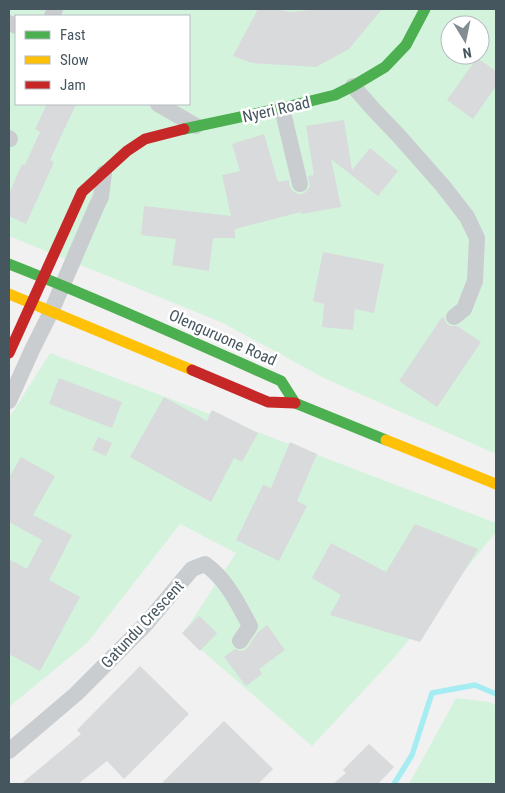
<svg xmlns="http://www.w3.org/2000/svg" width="505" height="793" font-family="'Roboto Condensed',sans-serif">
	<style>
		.green { fill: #d4f3dc; fill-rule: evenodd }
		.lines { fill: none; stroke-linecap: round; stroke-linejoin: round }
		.stream { stroke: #a5edf3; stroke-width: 5.5 }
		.building { fill: #d8dadb }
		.street { stroke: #cacdd0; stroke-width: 16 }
		.fast { stroke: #4caf50; stroke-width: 11 }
		.slow { stroke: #ffc107; stroke-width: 11 }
		.jam { stroke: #c62828; stroke-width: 11 }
		.labels { text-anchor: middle; stroke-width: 5; stroke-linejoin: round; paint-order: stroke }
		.street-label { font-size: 16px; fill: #46565f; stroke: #fff }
	</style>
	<rect width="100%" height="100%" fill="#f2f1f1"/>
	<g class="green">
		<path d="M9,9H496V454L326,379L223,323L9,236ZM16,16H189V104H16ZM450,25H480V55H450Z"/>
		<polygon points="50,353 496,523 496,532 394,658 312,746 183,634 236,553 180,524 88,642 9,707 9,418"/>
		<polygon points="456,698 490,702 496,706 496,784 409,784"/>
	</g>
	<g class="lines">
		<polyline class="stream" points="394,784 412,755 432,693 475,685 496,694"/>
	</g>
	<g class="building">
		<polygon points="258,9 278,9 290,12 311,10 314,9 382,9 349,49 316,67 252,63 233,56"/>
		<polygon points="477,58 496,71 496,86 473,119 447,100"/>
		<polygon points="47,104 76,104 50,160 54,162 26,224 9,216 9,194 22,164 25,165 40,132 35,129"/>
		<polygon points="344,120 352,170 370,148 398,171 378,196 331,159 341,207 301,214 301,212 235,229 235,238 213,238 209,271 172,265 176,239 141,235 144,206 231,216 222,175 240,171 232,144 264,134 278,182 289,180 290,187 293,191 298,194 303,194 306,192 310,186 308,176 314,175 306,126"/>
		<polygon points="323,252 384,264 374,313 355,309 353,330 322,327 324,304 313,301"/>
		<polygon points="442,317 444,318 447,324 450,326 457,326 481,342 437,407 399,381"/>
		<polygon points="59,378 122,402 112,428 49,404"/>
		<polygon points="164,397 207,421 212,410 258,433 242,462 234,458 211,502 130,457"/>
		<polygon points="98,437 112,443 106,456 92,450"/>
		<polygon points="290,442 317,454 297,501 307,506 279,561 236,540 263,485 271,488"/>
		<polygon points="21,457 55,476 33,515 72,535 49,580 80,597 40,671 9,654 9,559 27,569 42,540 9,522 9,478"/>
		<polygon points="415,524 478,549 420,642 330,615 341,595 312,578 331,543 386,572"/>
		<polygon points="199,616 217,633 200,651 182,633"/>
		<polygon points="267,625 285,650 259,669 262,674 246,686 224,657 235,649 240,651 245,650 248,647 258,632"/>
		<polygon points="140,666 189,714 124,779 107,761 78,784 21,784 81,734 77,730"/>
		<polygon points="224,721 273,769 258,784 161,784"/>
		<polygon points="369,744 394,767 378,784 333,784 346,773 343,770"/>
	</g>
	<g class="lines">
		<g class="street">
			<polyline points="52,16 55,9"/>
			<polyline points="9,23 16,26"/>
			<polyline points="353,86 374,110 398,135 443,186 467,217 477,238 475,281 464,309 454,317"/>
			<polyline points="158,104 196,126"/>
			<polyline points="282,108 300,184"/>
			<polyline points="9,138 10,139"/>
			<polyline points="9,401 32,350 51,312 97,205 101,197 104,173"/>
			<path d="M9,751L76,694L145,625L192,569L205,564C227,580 237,602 250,626L240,641"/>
		</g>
		<g class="fast">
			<polyline points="184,129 282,108 335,95 353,86 385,67 406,45 425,9"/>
			<path d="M9,264C101,300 191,341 281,381L295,403L386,440"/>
		</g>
		<g class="slow">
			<polyline points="9,294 192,370"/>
			<polyline points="386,440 496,484"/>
		</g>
		<g class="jam">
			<polyline points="9,353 82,192 127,151 145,139 184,129"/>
			<polyline points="192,370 268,402 295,403"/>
		</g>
	</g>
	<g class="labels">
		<g class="street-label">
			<text transform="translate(276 109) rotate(-13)" y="6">Nyeri Road</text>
			<text transform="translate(223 337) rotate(24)" y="6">Olenguruone Road</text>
			<text transform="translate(142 624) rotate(-47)" y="6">Gatundu Crescent</text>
		</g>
	</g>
	<rect width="505" height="793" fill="none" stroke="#46565f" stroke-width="20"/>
	<rect x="15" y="15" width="175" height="90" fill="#ffffff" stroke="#b5bbbf"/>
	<rect x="25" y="31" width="25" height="8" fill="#4caf50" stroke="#b5bbbf"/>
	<text x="60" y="40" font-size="15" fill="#46565f">Fast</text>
	<rect x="25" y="56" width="25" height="8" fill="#ffc107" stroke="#b5bbbf"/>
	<text x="60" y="65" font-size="15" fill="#46565f">Slow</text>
	<rect x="25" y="81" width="25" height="8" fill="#c62828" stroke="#b5bbbf"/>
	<text x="60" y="90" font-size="15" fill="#46565f">Jam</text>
	<g transform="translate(465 40) rotate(170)"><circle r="24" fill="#ffffff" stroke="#b5bbbf"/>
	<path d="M0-4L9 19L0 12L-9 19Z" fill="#828c92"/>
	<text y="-8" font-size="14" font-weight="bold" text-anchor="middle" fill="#46565f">N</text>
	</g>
</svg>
